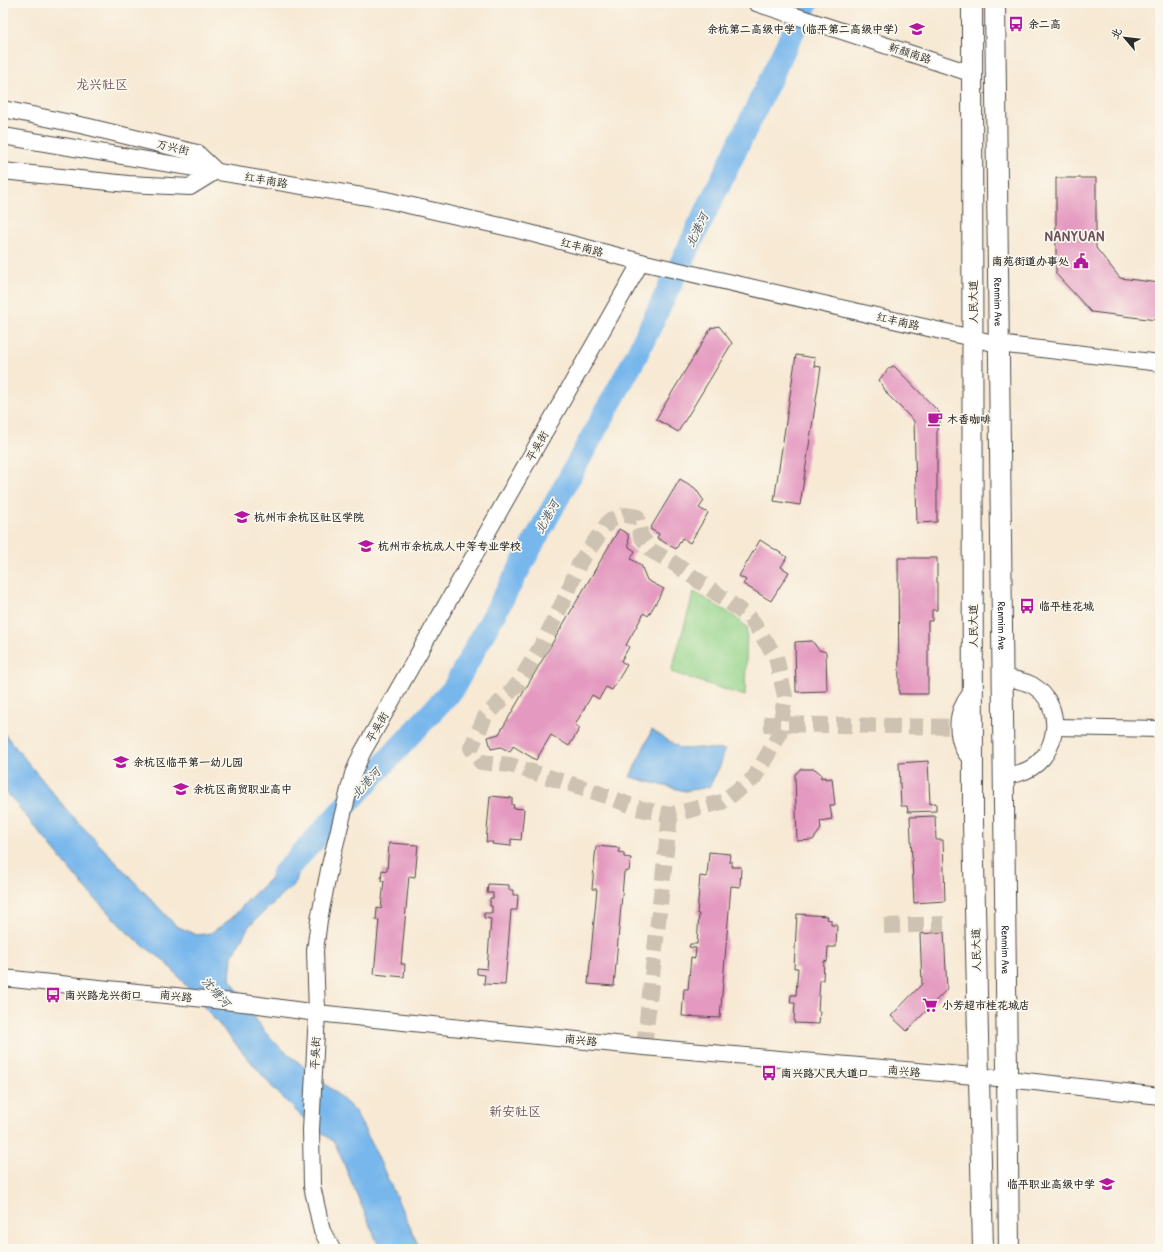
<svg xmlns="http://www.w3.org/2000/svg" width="1163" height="1252" font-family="'Patrick Hand','LXGW WenKai TC',sans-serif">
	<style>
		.green { fill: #93d389; stroke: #5f7f5a }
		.water { fill: #78b7ec; stroke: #52718c }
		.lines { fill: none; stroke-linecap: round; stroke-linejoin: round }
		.river { stroke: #78b7ec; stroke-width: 23 }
		.building { fill: #e499c0 }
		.minor-tunnel { stroke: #cec3b2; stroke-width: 16; stroke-dasharray: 16 8; stroke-linecap: butt }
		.minor-casing { stroke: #4a4844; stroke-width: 18 }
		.major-casing { stroke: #4a4844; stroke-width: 22 }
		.minor { stroke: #fff; stroke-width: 16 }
		.major { stroke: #fff; stroke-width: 20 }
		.labels { text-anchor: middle; stroke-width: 3.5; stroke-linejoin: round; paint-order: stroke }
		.poi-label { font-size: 11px; font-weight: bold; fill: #2b2b2b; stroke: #fbf7ec; text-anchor: start }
		.street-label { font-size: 11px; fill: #2b2b2b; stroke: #fbf7ec }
		.water-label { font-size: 12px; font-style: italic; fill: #425565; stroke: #fbf7ec }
		.quarter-label { font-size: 13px; fill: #6c525f; stroke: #fbf7ec }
		.district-label { font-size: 15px; font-weight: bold; letter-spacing: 1px; fill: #6c525f; stroke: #fbf7ec }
	</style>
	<rect width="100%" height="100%" fill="#fbf7ec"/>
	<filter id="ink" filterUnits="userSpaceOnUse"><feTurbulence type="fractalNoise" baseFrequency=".025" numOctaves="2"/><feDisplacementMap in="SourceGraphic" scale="8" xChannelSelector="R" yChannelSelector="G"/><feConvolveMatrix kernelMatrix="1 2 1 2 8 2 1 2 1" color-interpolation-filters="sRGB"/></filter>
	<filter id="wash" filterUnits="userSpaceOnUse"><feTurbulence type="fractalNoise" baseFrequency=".012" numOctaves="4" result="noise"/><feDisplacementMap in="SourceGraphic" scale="16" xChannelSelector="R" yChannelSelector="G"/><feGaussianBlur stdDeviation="0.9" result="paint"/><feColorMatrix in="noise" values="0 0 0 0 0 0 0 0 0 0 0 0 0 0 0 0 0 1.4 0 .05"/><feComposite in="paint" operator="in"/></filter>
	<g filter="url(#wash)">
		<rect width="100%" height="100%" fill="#f7e9d4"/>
		<polygon class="green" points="694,592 731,614 747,627 745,696 671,672"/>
		<g class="water">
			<polygon points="652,730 681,749 700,748 725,750 720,766 709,787 685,791 630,777"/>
			<polygon points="3,732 66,809 176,926 197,935 211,933 232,918 246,902 305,845 296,882 249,926 232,957 230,979 263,1030 282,1049 335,1092 354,1110 371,1142 420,1249 380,1249 335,1143 299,1114 275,1090 165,961 145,947 127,932 86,889 3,788"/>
		</g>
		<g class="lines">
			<polyline class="river" points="282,875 453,689 634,360 807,3"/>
		</g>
		<g id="blocks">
			<g class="building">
				<polygon points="1056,178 1096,178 1096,248 1120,278 1160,283 1156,320 1091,312 1056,274"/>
				<polygon points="719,326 732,343 678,432 656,419 711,328"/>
				<polygon points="796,355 815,358 814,366 821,367 800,505 774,501"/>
				<polygon points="894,366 939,412 940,425 937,428 937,522 917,523 914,421 888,395 879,380 889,368"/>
				<polygon points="680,479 695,488 704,501 699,508 708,513 690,543 682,538 676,549 657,538 659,534 650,529"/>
				<polygon points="619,529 628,534 629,547 635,551 631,559 641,565 647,580 664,589 648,616 644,613 626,645 629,647 621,661 627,665 612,690 606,687 599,699 592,695 575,725 580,728 569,746 551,735 536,760 513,746 510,752 501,747 491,749 488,737 499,734"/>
				<polygon points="760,540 787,557 781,567 789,572 771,601 743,584 746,580 739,576"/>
				<polygon points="898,558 937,558 937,610 932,610 932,621 928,621 928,694 899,694"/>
				<polygon points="812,641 819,650 826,652 827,691 796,692 795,642"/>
				<polygon points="928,761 930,804 936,803 936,811 908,812 907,806 901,806 899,763"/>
				<polygon points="800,769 815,769 821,774 821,778 825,777 825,779 832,778 835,805 830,805 832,819 820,821 821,829 813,840 797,841 795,775"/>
				<polygon points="490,796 512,798 512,805 514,805 513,808 524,809 521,840 511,839 511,846 492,844 493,842 486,842"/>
				<polygon points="935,816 936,840 943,840 945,901 914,903 910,817"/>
				<polygon points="389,843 418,845 415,877 409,876 401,964 405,964 404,977 374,974 379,920 376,920 377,908 381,909 384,881 381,881 382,870 387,871"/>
				<polygon points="596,846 619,848 619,852 624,853 624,857 631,858 629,871 624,872 614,986 588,984 597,889 592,889"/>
				<polygon points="709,852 730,854 729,862 732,862 732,867 741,867 740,887 731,886 720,1018 682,1016 684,989 688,989 691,957 695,958 696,948 689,947 690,944 697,944 699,914 697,914 700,876 707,877"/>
				<polygon points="488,884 509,885 509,890 513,890 513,895 518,895 517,910 511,910 505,985 484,984 485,975 477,974 477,968 487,969 491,919 484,918 484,913 492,913 492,906 490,906 490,898 493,898 493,893 487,893"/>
				<polygon points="797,914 828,916 827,919 831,920 831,925 837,925 836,947 828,947 827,962 824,961 823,980 820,980 818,1011 820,1011 819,1024 794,1023 795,1003 790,1003 791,995 796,995 798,968 794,968"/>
				<polygon points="944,932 947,989 907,1031 891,1016 922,984 920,934"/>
			</g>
		</g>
	</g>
	<g filter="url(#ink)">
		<use href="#blocks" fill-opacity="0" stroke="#4a4844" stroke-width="1"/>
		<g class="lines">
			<g class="minor-tunnel">
				<polygon points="625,515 637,517 641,536 652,551 672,562 726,600 750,618 776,657 785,696 779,735 754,778 722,802 670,815 637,808 590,790 510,765 481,762 471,748 485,717 518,684 543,643 566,596 580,562 610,520"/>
				<polyline points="764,724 958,727"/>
				<polyline points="884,926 944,924"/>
				<polyline points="644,1047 670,815"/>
			</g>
			<g class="minor-casing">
				<g id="minor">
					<polyline points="756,3 973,74"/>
					<polyline points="3,109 85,126 197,153 216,171 190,187 128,184 3,171"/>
					<polyline points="3,136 386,200 518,230 641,262 998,344 1160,363"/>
					<path d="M1002,678C1013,679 1022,680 1032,685C1068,706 1058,763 1019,773C1014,775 1008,774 1003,775"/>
					<path d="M973,691C970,695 966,699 964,704C956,718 957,735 964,750C966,754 970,758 973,762"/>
					<polyline points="1055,727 1160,729"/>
					<polyline points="3,978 252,1004 317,1013 644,1047 1008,1079 1160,1096"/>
					<polyline points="332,1249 322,1231 312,1186 311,1130 317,1013 315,951 319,920 330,865 353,774 362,753 641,262"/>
				</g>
			</g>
			<g class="major-casing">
				<g id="major">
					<polyline points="972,3 973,822 983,1249"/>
					<path id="s1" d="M995,3L1009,1249"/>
				</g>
			</g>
			<use href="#minor" class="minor"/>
			<use href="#major" class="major"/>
		</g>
	</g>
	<defs>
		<g id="bus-bare" transform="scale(1.2)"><path d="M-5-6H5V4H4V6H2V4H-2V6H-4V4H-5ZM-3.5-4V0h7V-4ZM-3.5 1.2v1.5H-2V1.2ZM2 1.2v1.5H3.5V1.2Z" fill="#b5179e" stroke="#fbf7ec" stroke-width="2.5" paint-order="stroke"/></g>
		<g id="school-bare" transform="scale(1.2)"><path d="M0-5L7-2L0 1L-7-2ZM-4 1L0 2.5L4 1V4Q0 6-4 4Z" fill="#b5179e" stroke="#fbf7ec" stroke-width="2.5" paint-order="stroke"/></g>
		<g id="civic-bare" transform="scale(1.2)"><path d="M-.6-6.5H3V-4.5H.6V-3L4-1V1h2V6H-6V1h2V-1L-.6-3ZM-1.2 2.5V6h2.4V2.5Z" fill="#b5179e" stroke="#fbf7ec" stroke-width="2.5" paint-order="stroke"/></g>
		<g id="cafe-bare" transform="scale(1.2)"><path d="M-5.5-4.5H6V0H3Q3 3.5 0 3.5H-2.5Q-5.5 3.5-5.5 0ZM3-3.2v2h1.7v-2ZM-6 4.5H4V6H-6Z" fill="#b5179e" stroke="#fbf7ec" stroke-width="2.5" paint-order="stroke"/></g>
		<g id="supermarket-bare" transform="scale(1.2)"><path d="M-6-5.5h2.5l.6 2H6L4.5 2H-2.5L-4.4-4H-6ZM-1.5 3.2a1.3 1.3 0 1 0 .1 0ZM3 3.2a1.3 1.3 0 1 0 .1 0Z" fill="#b5179e" stroke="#fbf7ec" stroke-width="2.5" paint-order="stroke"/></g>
	</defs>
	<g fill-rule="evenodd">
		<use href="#bus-bare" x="1016" y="24"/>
		<use href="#school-bare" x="917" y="29"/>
		<use href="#civic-bare" x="1081" y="261"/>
		<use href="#cafe-bare" x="935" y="419"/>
		<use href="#school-bare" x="242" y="517"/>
		<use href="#school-bare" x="366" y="546"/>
		<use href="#bus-bare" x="1027" y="606"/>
		<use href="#school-bare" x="121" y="762"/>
		<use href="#school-bare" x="181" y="789"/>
		<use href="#bus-bare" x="53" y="995"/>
		<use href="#supermarket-bare" x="930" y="1005"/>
		<use href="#bus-bare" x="769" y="1073"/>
		<use href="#school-bare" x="1107" y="1184"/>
	</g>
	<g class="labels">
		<g class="poi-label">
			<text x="1028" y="28">余二高</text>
			<text x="905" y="33" text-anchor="end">余杭第二高级中学（临平第二高级中学）</text>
			<text x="1069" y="265" text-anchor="end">南苑街道办事处</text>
			<text x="947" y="423">木香咖啡</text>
			<text x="254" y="521">杭州市余杭区社区学院</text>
			<text x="378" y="550">杭州市余杭成人中等专业学校</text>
			<text x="1039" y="610">临平桂花城</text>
			<text x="133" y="766">余杭区临平第一幼儿园</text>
			<text x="193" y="793">余杭区商贸职业高中</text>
			<text x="65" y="999">南兴路龙兴街口</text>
			<text x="942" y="1009">小芳超市桂花城店</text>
			<text x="781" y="1077">南兴路人民大道口</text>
			<text x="1095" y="1188" text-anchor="end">临平职业高级中学</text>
		</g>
		<g class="street-label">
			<text transform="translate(910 53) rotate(18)" y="4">新颜南路</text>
			<text transform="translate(173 147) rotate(13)" y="4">万兴街</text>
			<text transform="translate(266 180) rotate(10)" y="4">红丰南路</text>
			<text transform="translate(582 247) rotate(15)" y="4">红丰南路</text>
			<text transform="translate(973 302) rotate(-90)" y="4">人民大道</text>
			<text dy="4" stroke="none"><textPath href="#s1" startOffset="299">Renmim Ave</textPath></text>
			<text transform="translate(898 321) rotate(13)" y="4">红丰南路</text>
			<text transform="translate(537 446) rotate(-60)" y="4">平吴街</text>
			<text transform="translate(973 626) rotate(-90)" y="4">人民大道</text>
			<text dy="4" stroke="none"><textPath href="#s1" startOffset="623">Renmim Ave</textPath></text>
			<text transform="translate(377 727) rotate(-60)" y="4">平吴街</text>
			<text transform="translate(976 950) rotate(-91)" y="4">人民大道</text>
			<text dy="4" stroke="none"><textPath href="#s1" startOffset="947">Renmim Ave</textPath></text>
			<text transform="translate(176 996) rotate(6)" y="4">南兴路</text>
			<text transform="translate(581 1040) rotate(6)" y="4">南兴路</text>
			<text transform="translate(315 1053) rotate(-87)" y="4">平吴街</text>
			<text transform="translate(904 1071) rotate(5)" y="4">南兴路</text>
		</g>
		<g class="water-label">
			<text transform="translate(697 230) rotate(-64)" y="4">北港河</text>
			<text transform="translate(547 517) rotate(-61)" y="4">北港河</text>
			<text transform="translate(366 783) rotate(-47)" y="4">北港河</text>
			<text transform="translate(216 992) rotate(48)" y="4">沈塘河</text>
		</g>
		<g class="quarter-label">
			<text x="102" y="89">龙兴社区</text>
			<text x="515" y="1116">新安社区</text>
		</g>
		<g class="district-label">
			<text x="1075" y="241">NANYUAN</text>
		</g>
	</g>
	<rect width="1163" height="1252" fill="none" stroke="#fbf7ec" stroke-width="16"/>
	<g transform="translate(1125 38) rotate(298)" stroke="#fbf7ec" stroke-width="3" paint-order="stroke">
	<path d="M0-3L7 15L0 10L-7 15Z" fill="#2b2b2b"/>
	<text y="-6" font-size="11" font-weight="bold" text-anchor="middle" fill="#2b2b2b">北</text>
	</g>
</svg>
